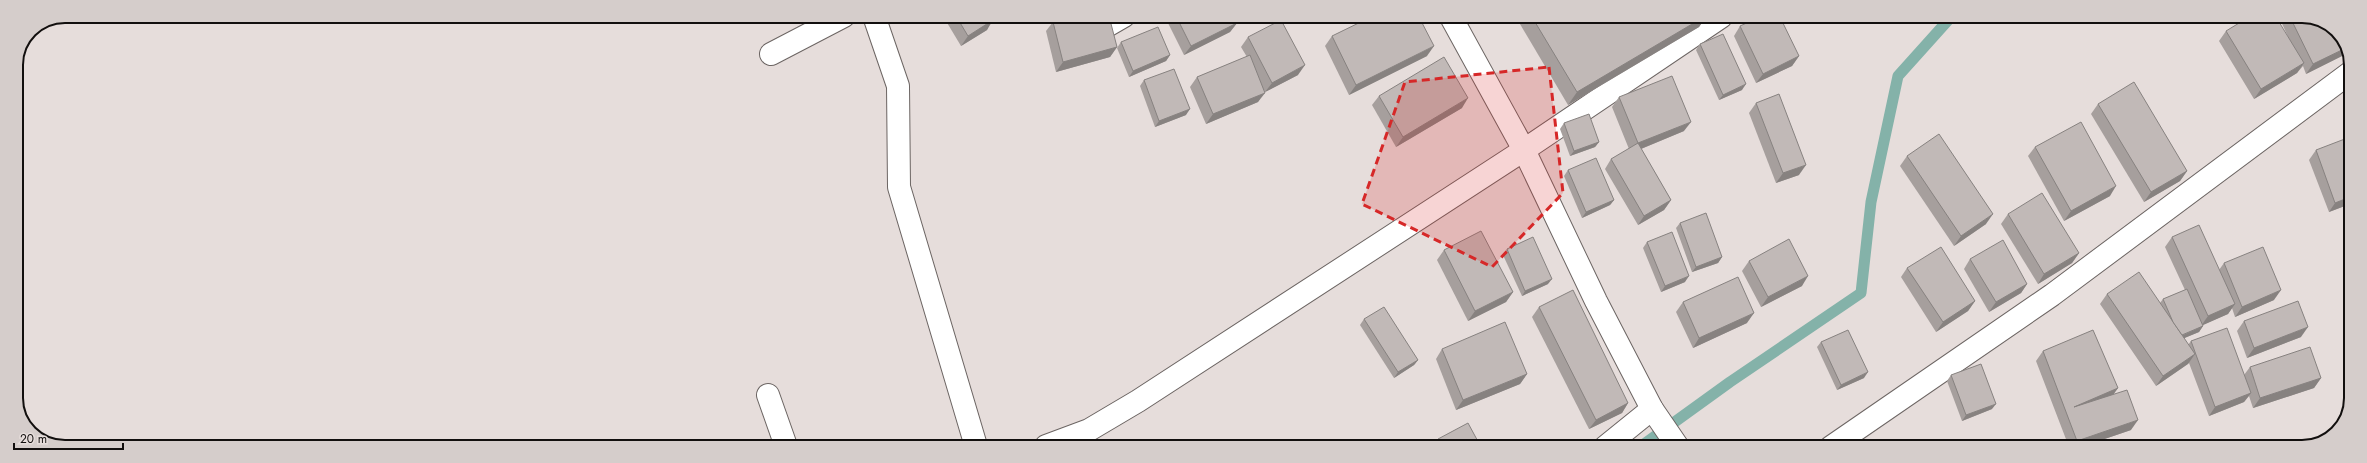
<svg xmlns="http://www.w3.org/2000/svg" width="2367" height="463" font-family="Jost,sans-serif">
	<style>
		.lines { fill: none; stroke-linecap: round; stroke-linejoin: round }
		.stream { stroke: #84b2a9; stroke-width: 11 }
		.minor-casing { stroke: #6c6563; stroke-width: 24 }
		.minor { stroke: #fff; stroke-width: 22 }
		.wall { fill: #a69f9d }
		.shaded-wall { fill: #878280 }
		.building { fill: #c1b9b7; stroke: #878280 }
		.marked { fill: #d62828; fill-opacity: 0.2; stroke: #d62828; stroke-width: 3; stroke-dasharray: 8 5; stroke-linejoin: round }
		.rim { fill: none; stroke: #120f0e; stroke-width: 2 }
	</style>
	<rect width="100%" height="100%" fill="#e6dddb"/>
	<g class="lines">
		<polyline class="stream" points="1640,447 1730,382 1861,293 1871,202 1898,76 1951,17"/>
		<g class="minor-casing">
			<g id="minor">
				<polyline points="874,16 898,86 899,187 976,446"/>
				<polyline points="1451,17 1524,150 1596,301 1652,409 1678,447"/>
				<polyline points="1105,27 1124,16"/>
				<polyline points="771,54 844,16"/>
				<polyline points="768,395 786,446"/>
				<polyline points="1046,446 1089,430 1138,401 1524,150 1721,17"/>
				<polyline points="1605,447 1652,409"/>
				<polyline points="1831,447 2052,295 2351,72"/>
			</g>
		</g>
		<use href="#minor" class="minor"/>
	</g>
	<g class="wall">
		<polygon points="943,16 991,16 987,30 961,46"/>
		<polygon points="1172,16 1234,16 1237,23 1230,32 1184,55 1168,23"/>
		<polygon points="1525,17 1706,17 1699,27 1568,105 1520,24"/>
		<polygon points="2279,17 2312,17 2339,32 2348,53 2306,74 2303,66 2297,73 2254,99 2219,41 2226,31 2290,41"/>
		<polygon points="1053,22 1117,47 1110,57 1056,72 1046,31"/>
		<polygon points="1740,26 1799,56 1792,66 1756,83 1734,36"/>
		<polygon points="1332,36 1427,56 1349,95 1325,46"/>
		<polygon points="1248,37 1298,75 1265,92 1264,90 1258,102 1206,124 1190,87 1197,77 1247,57 1241,47"/>
		<polygon points="1121,42 1170,55 1166,61 1129,77 1117,48"/>
		<polygon points="1700,44 1742,90 1719,100 1696,50"/>
		<polygon points="1144,80 1186,115 1155,127 1140,86"/>
		<polygon points="1379,96 1462,108 1396,147 1372,105"/>
		<polygon points="1619,97 1684,131 1641,149 1671,200 1664,210 1638,225 1605,169 1611,159 1629,149 1612,107"/>
		<polygon points="1756,103 1799,175 1776,183 1749,113"/>
		<polygon points="2098,104 2187,171 2180,181 2144,202 2091,114"/>
		<polygon points="1564,123 1599,142 1595,147 1570,156 1560,129"/>
		<polygon points="2035,147 2110,196 2064,221 2028,156"/>
		<polygon points="2316,150 2350,204 2329,212 2309,160"/>
		<polygon points="1907,156 1986,224 1954,246 1900,166"/>
		<polygon points="1568,170 1614,200 1610,205 1582,218 1564,176"/>
		<polygon points="2008,214 2079,253 2072,263 2038,284 2001,224"/>
		<polygon points="1680,223 1722,257 1718,263 1692,272 1676,228"/>
		<polygon points="2172,237 2219,270 2224,263 2274,300 2235,317 2232,308 2228,314 2202,325 2203,326 2199,332 2184,338 2188,345 2191,341 2244,375 2250,367 2321,378 2314,388 2253,408 2249,396 2244,402 2209,416 2189,363 2156,386 2100,304 2107,294 2160,303 2163,299 2185,290 2165,247"/>
		<polygon points="1647,242 1685,282 1661,292 1643,248"/>
		<polygon points="1507,249 1548,284 1522,296 1503,255"/>
		<polygon points="1444,250 1513,292 1506,302 1468,321 1437,260"/>
		<polygon points="1970,259 2027,284 2021,293 1989,312 1964,269"/>
		<polygon points="1749,261 1802,286 1761,307 1742,271"/>
		<polygon points="1907,268 1975,301 1968,311 1936,332 1901,277"/>
		<polygon points="1683,302 1747,323 1693,348 1676,312"/>
		<polygon points="1539,307 1628,403 1622,413 1589,429 1532,317"/>
		<polygon points="1364,319 1418,360 1414,365 1394,378 1360,325"/>
		<polygon points="2244,321 2301,337 2247,358 2237,331"/>
		<polygon points="1821,342 1864,378 1837,390 1817,347"/>
		<polygon points="1442,349 1527,374 1520,384 1456,410 1436,359"/>
		<polygon points="2043,351 2118,388 2113,394 2131,430 2081,447 2069,447 2036,361"/>
		<polygon points="1951,375 1992,409 1962,421 1947,381"/>
		<polygon points="1438,439 1481,447 1433,447"/>
	</g>
	<g class="shaded-wall">
		<polygon points="1704,17 1706,17 1699,27 1568,105 1577,92"/>
		<polygon points="993,20 987,30 961,46 968,36"/>
		<polygon points="1237,23 1230,32 1184,55 1191,46"/>
		<polygon points="1434,46 1427,56 1349,95 1356,85"/>
		<polygon points="1117,47 1110,57 1056,72 1063,62"/>
		<polygon points="2346,48 2348,53 2306,74 2313,64"/>
		<polygon points="1170,55 1166,61 1129,77 1133,71"/>
		<polygon points="1799,56 1792,66 1756,83 1763,74"/>
		<polygon points="2304,63 2297,73 2254,99 2261,89"/>
		<polygon points="1305,65 1298,75 1265,92 1272,83"/>
		<polygon points="1746,84 1742,90 1719,100 1723,95"/>
		<polygon points="1265,93 1258,102 1206,124 1213,114"/>
		<polygon points="1468,98 1462,108 1396,147 1403,137"/>
		<polygon points="1190,109 1186,115 1155,127 1159,121"/>
		<polygon points="1691,122 1684,131 1631,153 1638,143"/>
		<polygon points="1599,142 1595,147 1570,156 1574,151"/>
		<polygon points="1806,165 1799,175 1776,183 1783,173"/>
		<polygon points="2187,171 2180,181 2144,202 2151,192"/>
		<polygon points="2116,186 2110,196 2064,221 2071,211"/>
		<polygon points="2350,197 2350,204 2329,212 2335,203"/>
		<polygon points="1614,200 1610,205 1582,218 1586,212"/>
		<polygon points="1671,200 1664,210 1638,225 1644,216"/>
		<polygon points="1993,214 1986,224 1954,246 1961,236"/>
		<polygon points="2079,253 2072,263 2038,284 2044,274"/>
		<polygon points="1722,257 1718,263 1692,272 1696,267"/>
		<polygon points="1689,276 1685,282 1661,292 1665,286"/>
		<polygon points="1808,276 1802,286 1761,307 1768,297"/>
		<polygon points="1552,279 1548,284 1522,296 1525,291"/>
		<polygon points="2027,284 2021,293 1989,312 1996,302"/>
		<polygon points="2281,290 2274,300 2235,317 2242,307"/>
		<polygon points="1513,292 1506,302 1468,321 1475,311"/>
		<polygon points="1975,301 1968,311 1936,332 1943,322"/>
		<polygon points="2235,304 2228,314 2201,326 2208,316"/>
		<polygon points="1754,313 1747,323 1693,348 1699,338"/>
		<polygon points="2203,326 2199,332 2175,342 2179,337"/>
		<polygon points="2308,327 2301,337 2247,358 2254,348"/>
		<polygon points="2195,354 2188,364 2156,386 2163,376"/>
		<polygon points="1418,360 1414,365 1394,378 1398,372"/>
		<polygon points="1868,372 1864,378 1837,390 1841,385"/>
		<polygon points="1527,374 1520,384 1456,410 1463,400"/>
		<polygon points="2321,378 2314,388 2253,408 2260,398"/>
		<polygon points="2118,388 2111,398 2067,417 2074,407"/>
		<polygon points="2251,393 2244,402 2209,416 2215,407"/>
		<polygon points="1628,403 1622,413 1589,429 1596,420"/>
		<polygon points="1996,404 1992,409 1962,421 1966,415"/>
		<polygon points="2138,420 2131,430 2081,447 2073,447 2077,441"/>
	</g>
	<g class="building">
		<polygon points="956,16 991,16 993,20 968,36"/>
		<polygon points="1072,16 1109,16 1117,47 1063,62 1053,22"/>
		<polygon points="1176,16 1234,16 1237,23 1191,46"/>
		<polygon points="1371,17 1419,17 1434,46 1356,85 1332,36"/>
		<polygon points="1532,17 1704,17 1577,92"/>
		<polygon points="1760,17 1780,17 1799,56 1763,74 1740,26"/>
		<polygon points="2249,17 2276,17 2304,63 2261,89 2226,31"/>
		<polygon points="2290,17 2312,17 2339,32 2346,48 2313,64"/>
		<polygon points="1281,20 1305,65 1272,83 1248,37"/>
		<polygon points="1158,27 1170,55 1133,71 1121,42"/>
		<polygon points="1723,34 1746,84 1723,95 1700,44"/>
		<polygon points="1250,55 1265,93 1213,114 1197,77"/>
		<polygon points="1444,57 1468,98 1403,137 1379,96"/>
		<polygon points="1174,69 1190,109 1159,121 1144,80"/>
		<polygon points="1672,76 1691,122 1638,143 1619,97"/>
		<polygon points="2134,82 2187,171 2151,192 2098,104"/>
		<polygon points="1779,94 1806,165 1783,173 1756,103"/>
		<polygon points="1589,114 1599,142 1574,151 1564,123"/>
		<polygon points="2081,122 2116,186 2071,211 2035,147"/>
		<polygon points="1939,134 1993,214 1961,236 1907,156"/>
		<polygon points="2350,137 2350,197 2335,203 2316,150"/>
		<polygon points="1638,143 1671,200 1644,216 1611,159"/>
		<polygon points="1596,158 1614,200 1586,212 1568,170"/>
		<polygon points="2042,193 2079,253 2044,274 2008,214"/>
		<polygon points="1706,213 1722,257 1696,267 1680,223"/>
		<polygon points="2199,225 2235,304 2208,316 2172,237"/>
		<polygon points="1481,231 1513,292 1475,311 1444,250"/>
		<polygon points="1672,232 1689,276 1665,286 1647,242"/>
		<polygon points="1533,237 1552,279 1525,291 1507,249"/>
		<polygon points="1789,239 1808,276 1768,297 1749,261"/>
		<polygon points="2003,240 2027,284 1996,302 1970,259"/>
		<polygon points="1941,247 1975,301 1943,322 1907,268"/>
		<polygon points="2263,247 2281,290 2242,307 2224,263"/>
		<polygon points="2139,272 2195,354 2163,376 2107,294"/>
		<polygon points="1738,277 1754,313 1699,338 1683,302"/>
		<polygon points="2187,289 2203,326 2182,335 2173,322 2163,299"/>
		<polygon points="1573,290 1628,403 1596,420 1539,307"/>
		<polygon points="2298,301 2308,327 2254,348 2244,321"/>
		<polygon points="1384,307 1418,360 1398,372 1364,319"/>
		<polygon points="1505,322 1527,374 1463,400 1442,349"/>
		<polygon points="2227,328 2251,393 2215,407 2191,341"/>
		<polygon points="1848,330 1868,372 1841,385 1821,342"/>
		<polygon points="2093,330 2118,388 2074,407 2127,390 2138,420 2077,441 2043,351"/>
		<polygon points="2310,347 2321,378 2260,398 2250,367"/>
		<polygon points="1981,364 1996,404 1966,415 1951,375"/>
		<polygon points="1468,423 1481,447 1442,447 1438,439"/>
		<polygon points="2101,441 2105,447 2091,447"/>
	</g>
	<path class="marked" d="M1549,67L1563,193L1492,267L1362,204L1405,82Z"/>
	<path d="M0 0H2367V463H0ZM65 23H2302A42 42 0 0 1 2344 65V398A42 42 0 0 1 2302 440H65A42 42 0 0 1 23 398V65A42 42 0 0 1 65 23Z" fill="#d5cdcb" fill-rule="evenodd"/>
	<path class="rim" d="M65 23H2302A42 42 0 0 1 2344 65V398A42 42 0 0 1 2302 440H65A42 42 0 0 1 23 398V65A42 42 0 0 1 65 23Z"/>
	<path d="M14 443v6h109v-6" fill="none" stroke="#120f0e" stroke-width="2"/>
	<text x="20" y="443" font-size="12" fill="#120f0e" stroke="#e6dddb" stroke-width="3" paint-order="stroke">20 m</text>
</svg>
